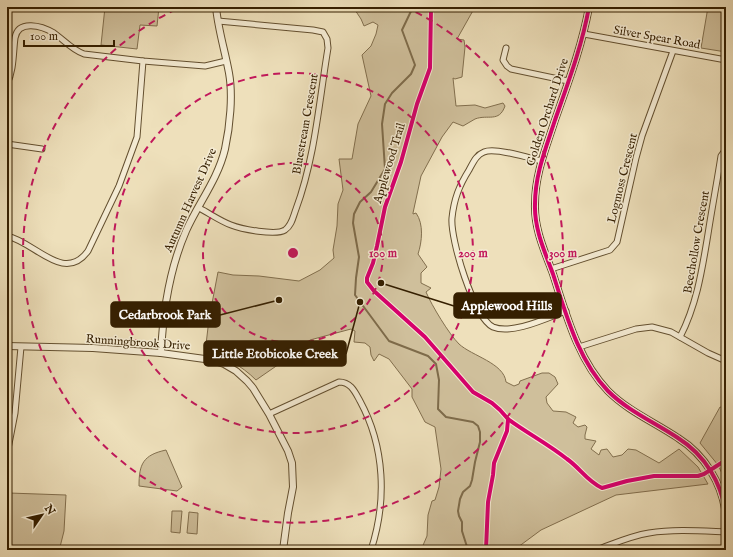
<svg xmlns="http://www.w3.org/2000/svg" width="733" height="557" font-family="'IM FELL English',serif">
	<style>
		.green { fill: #cfbf9b; stroke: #826f4e }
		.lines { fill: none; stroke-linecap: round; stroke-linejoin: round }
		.stream { stroke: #7e6b4a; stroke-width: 2 }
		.minor-casing { stroke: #634f2f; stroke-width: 7 }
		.tertiary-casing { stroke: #634f2f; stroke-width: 8 }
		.minor { stroke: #f4ebd3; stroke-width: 5 }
		.tertiary { stroke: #f4ebd3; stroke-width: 6 }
		.cycleway-casing { stroke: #f4ebd3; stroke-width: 6 }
		.cycleway { stroke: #d6006c; stroke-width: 4 }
		.ring { fill: none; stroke: #c2185b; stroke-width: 2; stroke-dasharray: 7 5 }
		.labels { text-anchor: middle; stroke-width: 3; stroke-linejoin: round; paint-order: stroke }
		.street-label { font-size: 12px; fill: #351f00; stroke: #f4ebd3 }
		.centre { fill: #c2185b; stroke: #f4ebd3; stroke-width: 2 }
		.ring-label { font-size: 12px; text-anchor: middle; font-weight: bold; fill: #c2185b; stroke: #f4ebd3; stroke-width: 3; stroke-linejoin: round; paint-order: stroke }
		.leader { fill: none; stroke: #351f00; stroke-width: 1.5 }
		.callout-dot { fill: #351f00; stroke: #f4ebd3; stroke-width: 1.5 }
		.callout { fill: #351f00; stroke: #351f00; stroke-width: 1.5 }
		.callout-label { font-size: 13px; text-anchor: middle; font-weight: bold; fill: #fff }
	</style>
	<rect width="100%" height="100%" fill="#eee0bb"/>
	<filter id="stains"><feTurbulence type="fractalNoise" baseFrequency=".005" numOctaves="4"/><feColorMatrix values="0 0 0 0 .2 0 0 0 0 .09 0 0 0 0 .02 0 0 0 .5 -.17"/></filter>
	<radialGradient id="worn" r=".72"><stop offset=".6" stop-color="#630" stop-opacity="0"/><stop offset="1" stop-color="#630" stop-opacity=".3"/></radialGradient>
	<g class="green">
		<polygon points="105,7 159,7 157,26 140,25 137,49 101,45"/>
		<path d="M353,7H475L457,39L464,40L465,47L462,77L455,79L453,78L456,106L475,105L485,108L503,103L505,106C499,123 488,114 475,119C471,121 467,124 463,126L453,122L442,137L421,176L413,213V214L416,213C424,224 422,242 418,254L427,267L421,273V283L431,288L426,292C432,306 449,334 459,344C472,356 504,363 506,382L514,386L519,384L520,381L542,373H549L555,377L558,384L546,397L547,403L553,411L566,412L576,417L573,423L578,427L585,425L587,427L585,435V439L596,441L591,449L599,455L601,450L607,449L613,457L622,455L628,449L636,450L659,463L679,449L698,467L708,484L616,495L541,530L514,550H421L427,536L428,515L432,501L435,500L439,487L441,469L435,427L425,422L412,397V389L389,359L379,354L374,361L371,355L370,347L365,343L354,342L355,331L351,329L310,340L298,351L256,380C241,365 225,357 205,353L209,319L218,272L233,275L259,276L299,281L320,270L334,258L333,250L337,226L338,204L343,190L339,159H352L358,124L371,96L362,55L371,46L376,34L378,25L373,22L364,26L361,19Z"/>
		<polygon points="708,7 726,7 726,52 701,48"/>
		<polygon points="720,407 726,408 726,482 718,465 700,443"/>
		<path d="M166,450L182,487L177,491L139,486C139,464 143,455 166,450Z"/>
		<path d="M9,493L66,495L64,531L60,547V550H38L36,549L35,550H10C3,535 7,509 9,493Z"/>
		<polygon points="172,511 182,511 180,533 171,532"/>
		<polygon points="189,512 198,513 197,534 187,533"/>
	</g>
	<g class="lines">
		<polyline class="stream" points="413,7 402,30 415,65 411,74 392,93 385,104 382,124 385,169 371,192 360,202 354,214 353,223 359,257 356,278 355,295 389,341 428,356 436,364 439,380 438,409 446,417 473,422 478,426 480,432 480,442 475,462 472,480 470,486 463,492 460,499 458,511 459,516 462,522 462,531 468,550"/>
		<g class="minor-casing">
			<g id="minor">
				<polyline points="584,34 726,60"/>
				<polyline points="506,48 503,60 507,66 511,69 568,81"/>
				<path d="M7,84C14,70 13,53 15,38C18,19 42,26 54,33C64,40 72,50 84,54L143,61L205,66L226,61"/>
				<polyline points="7,144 42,149"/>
				<path d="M541,161C529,158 495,147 484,152C476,155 473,163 469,170C459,186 454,199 452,218C450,239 474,318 493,327C512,335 547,318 566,311"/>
				<path d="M199,208C209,213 220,221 231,225C241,229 276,236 285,230C292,225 293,217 296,209C315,158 319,102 328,48L327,39L323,32L313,30L218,21"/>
				<path d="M7,236C35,242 64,284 88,251L119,186L137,137L143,61"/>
				<polyline points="551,269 610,250 617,242 636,158 642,136 673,51"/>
				<path d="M680,337C697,304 702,270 708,234C712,208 717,182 721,156L726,149"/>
				<polyline points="579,347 636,329 652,327 671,332 708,353 726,361"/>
				<path d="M269,414L339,382C351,382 355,392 360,401C385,447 387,501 371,550"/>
				<polyline points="7,454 15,413 21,347"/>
				<path d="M596,550C613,544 630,536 649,533C674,529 701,531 726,532"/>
			</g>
		</g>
		<g class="tertiary-casing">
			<g id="tertiary">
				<path d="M589,7C582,46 568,83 555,120C546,148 535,174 535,204C534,229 545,252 553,274C566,314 578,360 608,391C628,411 654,422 678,438C705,455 722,483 726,515"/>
				<polyline points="7,346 93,348 161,353 212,360 224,364 236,371 247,381 253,388 269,414 288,451 292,463 293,487 288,513 283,550"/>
				<path d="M161,353C163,311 169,270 186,231C198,204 218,179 225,149C230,126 233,95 229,73C225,51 218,29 216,7"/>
			</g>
		</g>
		<use href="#minor" class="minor"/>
		<use href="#tertiary" class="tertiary"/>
		<g class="cycleway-casing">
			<g id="cycleway">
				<polyline points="431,7 430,68 417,104 401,162 385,207 377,246 373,263 367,278 367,282 374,291 425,337 473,392 492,403 500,410 508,419 507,431 494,463 493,475 488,502 486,550"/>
				<path d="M589,7C582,46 568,83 555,120C546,148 535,174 535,204C534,229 545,252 553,274C566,314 578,360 608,391C628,411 654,422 678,438C705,455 722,483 726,515"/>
				<path d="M508,419C527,433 548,444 567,459C580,468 587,481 602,488L627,481L654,476H698L704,474L726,460"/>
			</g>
		</g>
		<use href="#cycleway" class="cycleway"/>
	</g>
	<g class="ring">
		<circle cx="293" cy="253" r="90"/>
		<circle cx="293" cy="253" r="180"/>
		<path d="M405 7A270 270 0 1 1 181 7"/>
	</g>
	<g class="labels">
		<g class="street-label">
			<text transform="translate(657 37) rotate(10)" y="4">Silver Spear Road</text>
			<text transform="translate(547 112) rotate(-72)" y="4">Golden Orchard Drive</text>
			<text transform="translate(305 124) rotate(-80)" y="4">Bluestream Crescent</text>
			<text transform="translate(389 163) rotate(-73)" y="4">Applewood Trail</text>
			<text transform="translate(622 178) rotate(-76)" y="4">Logmoss Crescent</text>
			<text transform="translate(190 200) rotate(-66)" y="4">Autumn Harvest Drive</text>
			<text transform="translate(696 242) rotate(-80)" y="4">Beechollow Crescent</text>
			<text transform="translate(138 342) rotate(4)" y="4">Runningbrook Drive</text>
		</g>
	</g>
	<circle cx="293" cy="253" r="6" class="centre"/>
	<g class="ring-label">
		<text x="383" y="257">100 m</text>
		<text x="473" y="257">200 m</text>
		<text x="563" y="257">300 m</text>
	</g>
	<path class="leader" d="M381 283L454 306M279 300L220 315M360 302L346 354"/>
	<g class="callout-dot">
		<circle cx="381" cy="283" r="4"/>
		<circle cx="279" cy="300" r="4"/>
		<circle cx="360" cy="302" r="4"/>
	</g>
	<g class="callout">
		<rect x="454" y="293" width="107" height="25" rx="4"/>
		<rect x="111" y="302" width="109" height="25" rx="4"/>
		<rect x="204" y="341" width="142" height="25" rx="4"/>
	</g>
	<g class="callout-label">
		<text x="507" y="310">Applewood Hills</text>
		<text x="165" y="319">Cedarbrook Park</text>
		<text x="275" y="358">Little Etobicoke Creek</text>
	</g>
	<rect width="733" height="557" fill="none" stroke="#eee0bb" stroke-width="24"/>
	<rect x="8" y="8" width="717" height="541" fill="none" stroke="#351f00" stroke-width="2"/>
	<rect x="12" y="12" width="709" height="533" fill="none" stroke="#351f00"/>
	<g transform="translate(42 515) rotate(56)" stroke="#f4ebd3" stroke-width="3" paint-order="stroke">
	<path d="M0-3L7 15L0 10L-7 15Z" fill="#351f00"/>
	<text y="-6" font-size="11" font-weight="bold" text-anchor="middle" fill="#351f00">N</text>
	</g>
	<path d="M24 40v6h90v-6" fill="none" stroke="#351f00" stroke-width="2"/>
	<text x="30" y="40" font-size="12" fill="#351f00" stroke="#f4ebd3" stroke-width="3" paint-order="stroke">100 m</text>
	<rect width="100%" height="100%" filter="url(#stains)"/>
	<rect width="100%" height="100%" fill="url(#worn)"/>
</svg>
